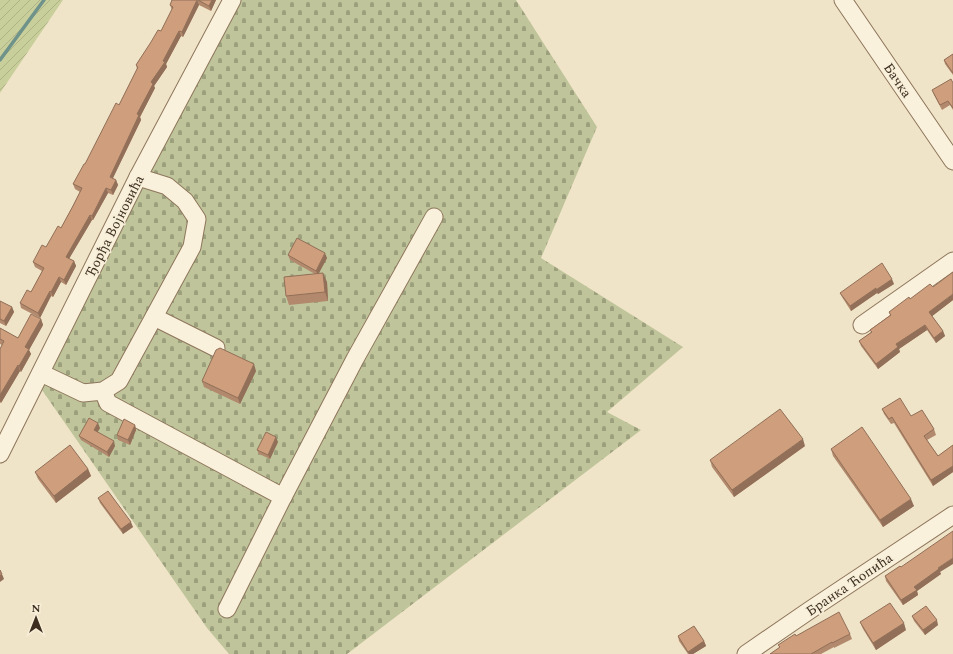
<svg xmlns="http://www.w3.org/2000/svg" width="953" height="654" font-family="Spectral,serif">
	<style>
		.cemetery { fill: url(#cemetery-stones) }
		.garden { fill: url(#garden-furrows) }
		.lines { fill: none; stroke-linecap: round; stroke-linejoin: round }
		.stream { stroke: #6f938a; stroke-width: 3.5 }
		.minor-casing { stroke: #8d765c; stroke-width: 19 }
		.minor { stroke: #faf1dc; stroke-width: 17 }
		.wall { fill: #b2896c }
		.shaded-wall { fill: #916f58 }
		.building { fill: #cf9f7d; stroke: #916f58 }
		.labels { text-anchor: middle; stroke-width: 3; stroke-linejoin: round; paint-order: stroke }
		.street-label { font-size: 14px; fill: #3d2e20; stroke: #f7eed8 }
	</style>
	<defs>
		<pattern id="cemetery-stones" width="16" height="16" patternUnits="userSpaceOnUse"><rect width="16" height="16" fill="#bfc49a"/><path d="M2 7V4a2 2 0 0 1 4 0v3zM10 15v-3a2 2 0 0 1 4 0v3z" fill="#9ca07d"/></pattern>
		<pattern id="garden-furrows" width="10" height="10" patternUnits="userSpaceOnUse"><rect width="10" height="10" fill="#c9cf9b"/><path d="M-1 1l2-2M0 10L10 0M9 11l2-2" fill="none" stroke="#aeb285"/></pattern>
	</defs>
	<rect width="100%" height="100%" fill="#f0e4c8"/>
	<polygon class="cemetery" points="237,0 516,0 597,127 541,258 683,347 607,412 641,430 347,654 229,654 207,628 42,390 124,202"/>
	<polygon class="garden" points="0,0 63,0 0,93"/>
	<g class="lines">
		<polyline class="stream" points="0,60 44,0"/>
		<g class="minor-casing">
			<g id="minor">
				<polyline points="843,0 953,161"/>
				<polyline points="154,317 216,348"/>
				<polyline points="862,325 953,261"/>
				<polyline points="41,373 83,393 103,391 119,381 192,247 197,219 185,201 167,186 138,177"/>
				<polyline points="103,391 108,403 283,497 355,359 434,217"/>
				<polyline points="0,454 138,177 232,0"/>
				<polyline points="227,609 283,497"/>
				<polyline points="746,654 810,610 953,515"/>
			</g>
		</g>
		<use href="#minor" class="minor"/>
	</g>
	<g class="wall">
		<polygon points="172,0 216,0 211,11 199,5 183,37 181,36 166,64 167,67 154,86 155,88 140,117 141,120 113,178 116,180 118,185 113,195 108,193 93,220 92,220 69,259 74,261 76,266 66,285 61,282 53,297 51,296 40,318 21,308 20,303 31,292 42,271 35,267 33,262 46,247 61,228 80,192 75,189 73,184 85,164 119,105 137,69 136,65 161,31 172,10 170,5"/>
		<polygon points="953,54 953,75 945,64 944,60"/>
		<polygon points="953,83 953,110 950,105 942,110 934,95 932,90"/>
		<polygon points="288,255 327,258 318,274 327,282 328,301 289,305 286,296 315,274 290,260"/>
		<polygon points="894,284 878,294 877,293 851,311 842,297 840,293"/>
		<polygon points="910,299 953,300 932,316 943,331 945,336 936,343 927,330 899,349 900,352 878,369 861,346 859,341 871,332 870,330 890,315 889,312"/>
		<polygon points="0,301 12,307 14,312 6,326 0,323"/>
		<polygon points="41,319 43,325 29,350 31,354 21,372 20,371 1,403 0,402 0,349 2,345 0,344 0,328 18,338"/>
		<polygon points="256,371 240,404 204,387 202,381"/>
		<polygon points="882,409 911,416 934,429 936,435 927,440 938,456 953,445 953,472 933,486 894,423 891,424 884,414"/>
		<polygon points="135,425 136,430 130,445 118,440 117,435"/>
		<polygon points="100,428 97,432 115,446 109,457 81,440 79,436"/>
		<polygon points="278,442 270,459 259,454 257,450"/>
		<polygon points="805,446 734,497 712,467 710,460"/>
		<polygon points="831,449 914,506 883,527 833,456"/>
		<polygon points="88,469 91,476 56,503 38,479 35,472"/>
		<polygon points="98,498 133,527 123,534 100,503"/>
		<polygon points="901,567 940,572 941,574 917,591 918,595 903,605 886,581 885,576"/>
		<polygon points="912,616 938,625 925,635 914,621"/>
		<polygon points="860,622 906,630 876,650 863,629"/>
		<polygon points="850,634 852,639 834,648 834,647 821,654 770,654 780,648 778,645 796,636"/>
		<polygon points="678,636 704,641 706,646 693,654 688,654 679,641"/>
	</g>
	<g class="shaded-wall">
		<polygon points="197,0 199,5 183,37 182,32"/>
		<polygon points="212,0 216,0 211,11 209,6"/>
		<polygon points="179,31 181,36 166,64 167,67 154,86 155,88 140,117 141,120 111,182 110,177 151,82 163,61"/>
		<polygon points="116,180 118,185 113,195 111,190"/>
		<polygon points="106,188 108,193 93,220 92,216"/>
		<polygon points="90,215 92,220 67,262 66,257"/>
		<polygon points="325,253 327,258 318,275 316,271"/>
		<polygon points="74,261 76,266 66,285 64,280"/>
		<polygon points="323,273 327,282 328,301 325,292"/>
		<polygon points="59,277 61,282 53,297 51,292"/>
		<polygon points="892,279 894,284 878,294 876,290"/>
		<polygon points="876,288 877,293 851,311 850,306"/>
		<polygon points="50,291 51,296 40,318 38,313"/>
		<polygon points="953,294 953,300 931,317 929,312"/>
		<polygon points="12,307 14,312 6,326 4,321"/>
		<polygon points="41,319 43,325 29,350 31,354 21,372 19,366 25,347"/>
		<polygon points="925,325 927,330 899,349 900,352 878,369 876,364 896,344"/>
		<polygon points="943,331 945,336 936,343 934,338"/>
		<polygon points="254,364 256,371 240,404 238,398"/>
		<polygon points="18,365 20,371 1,403 0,401 0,395"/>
		<polygon points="98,423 100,428 96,435 94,430"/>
		<polygon points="135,425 136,430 130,445 128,440"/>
		<polygon points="276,437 278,442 270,459 268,455"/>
		<polygon points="803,439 805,446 734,497 732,490"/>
		<polygon points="114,441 115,446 109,457 107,452"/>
		<polygon points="953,466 953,472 933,486 931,480"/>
		<polygon points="88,469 91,476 56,503 54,496"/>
		<polygon points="911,499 914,506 883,527 880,520"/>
		<polygon points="131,522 133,527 123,534 121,529"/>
		<polygon points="953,558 953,564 940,572 941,574 917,591 918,595 903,605 901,600 914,587 938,568"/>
		<polygon points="2,574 4,579 0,582 0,576"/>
		<polygon points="937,620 938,625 925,635 923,630"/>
		<polygon points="904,623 906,630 876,650 873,643"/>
		<polygon points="704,641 706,646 693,654 689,654 688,652"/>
	</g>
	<g class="building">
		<polygon points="172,0 197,0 182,32 179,31 163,61 165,62 151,82 153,84 137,114 139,115 110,177 116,180 111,190 106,188 92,216 90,215 66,257 74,261 64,280 59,277 51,292 50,291 38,313 20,303 27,290 31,292 44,268 33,262 42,245 46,247 58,226 61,228 73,206 82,188 73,184 84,164 85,164 116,103 119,105 138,67 136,65 151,42 158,30 161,31 173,7 170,5"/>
		<polygon points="198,0 212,0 209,6"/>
		<polygon points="953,54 953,73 944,60"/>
		<polygon points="951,79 953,83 953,108 948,101 940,105 932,90"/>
		<polygon points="297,238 325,253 316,271 288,255"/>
		<polygon points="882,263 892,279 876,290 876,288 850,306 840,293"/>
		<polygon points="953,272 953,294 929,312 943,331 934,338 925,325 896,344 898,347 876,364 859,341 872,332 870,330 891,315 889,312 909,297 910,299 930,284 933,287"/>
		<polygon points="323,273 325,292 286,296 284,277"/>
		<polygon points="0,301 12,307 4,321 0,319"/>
		<polygon points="31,314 41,319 25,347 29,349 19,366 18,365 0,395 0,349 4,341 0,339 0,328 18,338"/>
		<polygon points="220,348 254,364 238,398 202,381 216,350"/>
		<polygon points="900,398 911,416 922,410 934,429 924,436 938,456 953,445 953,466 931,480 892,417 889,419 882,409"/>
		<polygon points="780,409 803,439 732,490 710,460"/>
		<polygon points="89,418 98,423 94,430 114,441 107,452 79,436"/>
		<polygon points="124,419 135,425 128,440 117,435"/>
		<polygon points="862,427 911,499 880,520 831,449"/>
		<polygon points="266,432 276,437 268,455 257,450"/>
		<polygon points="70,445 88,469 54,496 35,472"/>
		<polygon points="108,491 131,522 121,529 98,498"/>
		<polygon points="953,531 953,558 938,568 939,569 914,587 917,590 901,600 885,576 900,566 901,567"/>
		<polygon points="0,570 2,574 0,576"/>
		<polygon points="890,603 904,623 873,643 860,622"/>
		<polygon points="926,606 937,620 923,630 912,616"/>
		<polygon points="839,612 850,634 832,643 832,642 811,654 770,654 780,647 778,645 795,634 796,636"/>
		<polygon points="694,626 704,641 688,652 678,636"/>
	</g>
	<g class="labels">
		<g class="street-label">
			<text transform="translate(898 80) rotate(56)" y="5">Бачка</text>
			<text transform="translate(114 226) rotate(-63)" y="5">Ђорђа Војновића</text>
			<text transform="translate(849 584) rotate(-34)" y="5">Бранка Ћопића</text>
		</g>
	</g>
	<g transform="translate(36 618)" stroke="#f7eed8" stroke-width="3" paint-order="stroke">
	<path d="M0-3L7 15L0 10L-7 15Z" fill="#3d2e20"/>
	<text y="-6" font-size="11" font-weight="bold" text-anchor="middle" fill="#3d2e20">N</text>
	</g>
</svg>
